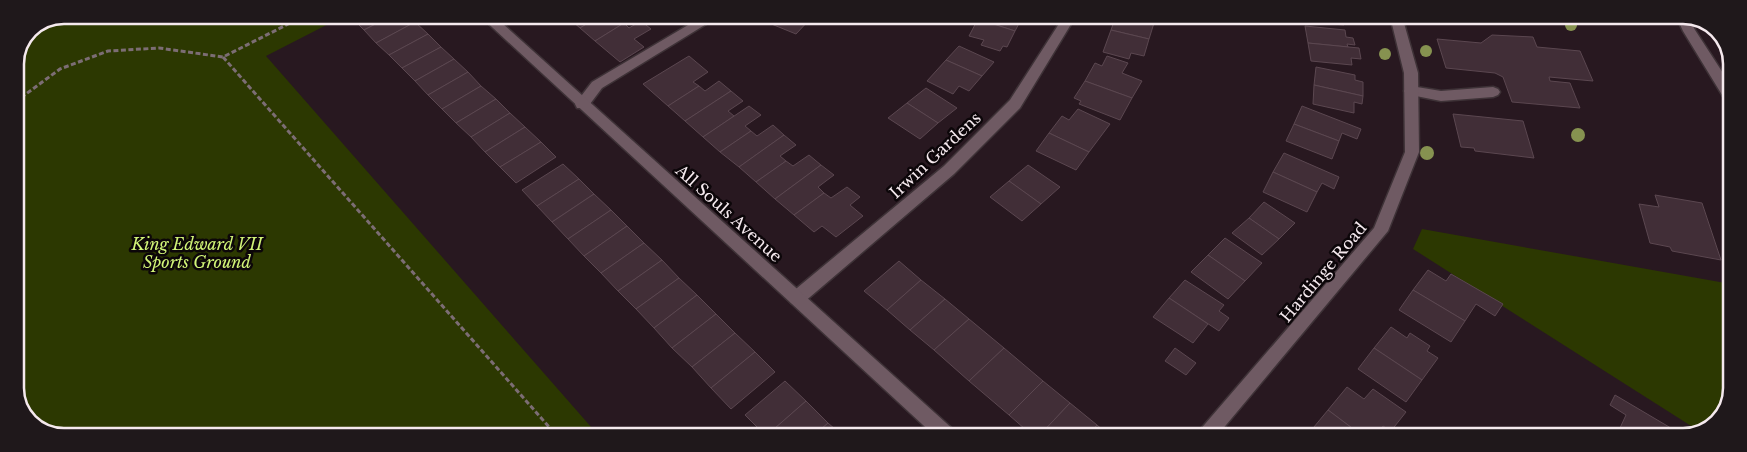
<svg xmlns="http://www.w3.org/2000/svg" width="1747" height="452" font-family="'Libre Baskerville',serif">
	<style>
		.green { fill: #2c3801 }
		.building { fill: #412e37; stroke: #5b4750 }
		.lines { fill: none; stroke-linecap: round; stroke-linejoin: round }
		.lane-casing { stroke: #3e3237; stroke-width: 3 }
		.street-casing { stroke: #3e3237; stroke-width: 3 }
		.secondary-casing { stroke: #3e3237; stroke-width: 3 }
		.path { stroke: #7c6d74; stroke-width: 3; stroke-dasharray: 5 2.5; stroke-linecap: butt }
		.lane { fill: #6f5a63; fill-rule: evenodd }
		.street { fill: #6f5a63; fill-rule: evenodd }
		.secondary { fill: #6f5a63; fill-rule: evenodd }
		.tree { fill: #869250 }
		.labels { text-anchor: middle; stroke-width: 5; stroke-linejoin: round; paint-order: stroke }
		.street-label { font-size: 16px; fill: #f5e9ee; stroke: #0c0609 }
		.park-label { font-size: 16px; font-style: italic; fill: #d2f578; stroke: #0c0609 }
		.rim { fill: none; stroke: #f5e9ee; stroke-width: 2.5 }
	</style>
	<rect width="100%" height="100%" fill="#281820"/>
	<g class="green">
		<polygon points="64,15 231,15 239,25 259,15 346,15 266,56 599,436 54,436 27,420 15,394 15,64 30,29"/>
		<polygon points="1422,229 1731,284 1731,398 1713,427 1699,431 1413,249"/>
	</g>
	<g class="building">
		<polygon points="358,15 393,15 364,30 352,18"/>
		<polygon points="393,15 408,15 415,22 376,43 364,30"/>
		<polygon points="565,15 601,15 580,28"/>
		<polygon points="601,15 625,15 619,19 624,23 595,41 580,28"/>
		<polygon points="769,15 805,15 811,18 796,34 764,21"/>
		<polygon points="980,16 1023,16 1015,31 978,19"/>
		<polygon points="1116,16 1142,16 1141,20 1154,23 1149,39 1111,30"/>
		<polygon points="1305,16 1342,16 1344,25 1306,22"/>
		<polygon points="978,19 1015,31 1007,47 1003,46 1000,51 981,45 984,40 969,36"/>
		<polygon points="641,21 651,29 634,39 644,47 620,62 595,41 624,23 629,28"/>
		<polygon points="415,22 428,34 389,55 376,43"/>
		<polygon points="1305,26 1345,30 1346,37 1353,38 1355,45 1347,44 1348,47 1308,43"/>
		<polygon points="1111,30 1149,39 1144,56 1131,53 1129,59 1103,52"/>
		<polygon points="428,34 441,47 402,68 389,55"/>
		<polygon points="1492,35 1533,37 1537,47 1580,51 1593,81 1549,77 1550,81 1570,83 1580,108 1512,102 1503,77 1495,73 1446,68 1437,39 1481,43"/>
		<polygon points="1308,43 1359,48 1361,59 1351,58 1352,65 1311,61"/>
		<polygon points="959,46 994,62 982,76 946,60"/>
		<polygon points="441,47 454,59 415,81 402,68"/>
		<polygon points="689,56 708,72 693,82 699,86 668,106 643,84"/>
		<polygon points="1107,56 1128,63 1122,73 1142,81 1132,98 1085,81 1095,63 1102,66"/>
		<polygon points="454,59 468,72 428,95 415,81"/>
		<polygon points="946,60 982,76 969,91 959,86 953,94 927,81"/>
		<polygon points="1316,67 1355,75 1355,80 1363,82 1363,96 1314,85"/>
		<polygon points="468,72 481,86 442,109 428,95"/>
		<polygon points="719,81 731,91 685,121 668,106 699,86 705,91"/>
		<polygon points="1085,81 1132,98 1120,120 1079,104 1081,101 1074,98"/>
		<polygon points="1314,85 1363,96 1362,104 1354,102 1354,113 1313,104"/>
		<polygon points="481,86 496,99 456,123 442,109"/>
		<polygon points="926,88 957,108 938,123 907,103"/>
		<polygon points="731,91 743,101 728,111 734,116 703,137 685,121"/>
		<polygon points="496,99 510,113 471,137 456,123"/>
		<polygon points="907,103 938,123 920,139 888,118"/>
		<polygon points="749,106 761,115 745,126 751,131 720,152 703,137"/>
		<polygon points="1302,106 1361,129 1357,139 1342,133 1339,141 1294,124"/>
		<polygon points="1078,109 1110,124 1089,152 1049,133 1062,116 1069,120"/>
		<polygon points="510,113 525,127 485,152 471,137"/>
		<polygon points="1453,114 1523,121 1534,158 1475,151 1474,148 1461,147"/>
		<polygon points="1294,124 1339,141 1332,159 1286,141"/>
		<polygon points="773,125 784,135 739,167 720,152 751,131 757,136"/>
		<polygon points="525,127 541,142 500,167 485,152"/>
		<polygon points="1049,133 1089,152 1076,170 1036,151"/>
		<polygon points="784,135 796,145 780,156 786,161 756,182 739,167"/>
		<polygon points="541,142 556,157 516,183 500,167"/>
		<polygon points="1284,153 1339,177 1334,189 1322,183 1317,192 1273,172"/>
		<polygon points="809,155 821,165 775,199 756,182 786,161 793,166"/>
		<polygon points="563,164 579,179 537,206 522,190"/>
		<polygon points="821,165 834,175 818,187 824,193 794,215 775,199"/>
		<polygon points="1028,165 1060,187 1041,204 1009,181"/>
		<polygon points="1273,172 1317,192 1307,212 1263,192"/>
		<polygon points="579,179 594,194 552,222 537,206"/>
		<polygon points="1009,181 1041,204 1022,221 990,197"/>
		<polygon points="847,187 860,197 850,205 863,216 836,237 822,226 814,232 794,215 824,193 831,198"/>
		<polygon points="594,194 611,210 568,239 552,222"/>
		<polygon points="1655,195 1702,203 1721,260 1672,251 1670,247 1650,243 1639,204 1659,207"/>
		<polygon points="1264,202 1295,223 1279,239 1249,218"/>
		<polygon points="611,210 627,226 584,256 568,239"/>
		<polygon points="1249,218 1279,239 1262,255 1232,233"/>
		<polygon points="627,226 644,243 601,273 584,256"/>
		<polygon points="1225,238 1262,263 1245,281 1208,255"/>
		<polygon points="644,243 662,260 618,291 601,273"/>
		<polygon points="1208,255 1245,281 1228,299 1191,272"/>
		<polygon points="662,260 679,278 636,309 618,291"/>
		<polygon points="899,261 921,280 887,310 864,291"/>
		<polygon points="1428,270 1446,281 1451,274 1503,304 1495,316 1476,304 1465,321 1413,290"/>
		<polygon points="679,278 697,295 654,328 636,309"/>
		<polygon points="921,280 945,299 910,330 887,310"/>
		<polygon points="1185,280 1224,305 1219,311 1229,318 1219,331 1169,298"/>
		<polygon points="1413,290 1465,321 1451,342 1399,310"/>
		<polygon points="697,295 716,314 672,348 654,328"/>
		<polygon points="1169,298 1208,324 1193,343 1153,317"/>
		<polygon points="945,299 969,319 934,350 910,330"/>
		<polygon points="716,314 735,333 692,367 672,348"/>
		<polygon points="969,319 1004,348 969,381 934,350"/>
		<polygon points="1391,327 1407,338 1410,333 1430,346 1427,351 1438,358 1422,380 1374,348"/>
		<polygon points="735,333 755,352 711,388 692,367"/>
		<polygon points="1004,348 1043,381 1009,415 969,381"/>
		<polygon points="1175,348 1196,363 1186,375 1165,361"/>
		<polygon points="1374,348 1422,380 1406,402 1358,369"/>
		<polygon points="755,352 775,372 731,409 711,388"/>
		<polygon points="785,381 806,401 766,436 745,415"/>
		<polygon points="1043,381 1070,403 1038,437 1034,437 1009,415"/>
		<polygon points="1347,387 1364,399 1373,389 1406,412 1391,431 1383,426 1375,437 1364,437 1328,410"/>
		<polygon points="1615,395 1681,434 1680,437 1634,437 1620,428 1626,415 1610,405"/>
		<polygon points="806,401 828,423 813,436 766,436"/>
		<polygon points="1070,403 1097,425 1087,437 1038,437"/>
		<polygon points="1328,410 1364,437 1313,437 1309,433"/>
		<polygon points="828,423 843,436 813,436"/>
		<polygon points="1097,425 1111,437 1087,437"/>
		<polygon points="1620,428 1634,437 1615,437"/>
	</g>
	<g class="lines">
		<g class="lane-casing">
			<polygon id="lane" points="1411,86 1441,91 1493,87 1498,89 1500,92 1498,95 1493,97 1441,101 1406,94 1404,91 1406,88"/>
		</g>
		<g class="street-casing">
			<g id="street">
				<polygon points="705,15 721,15 602,88 587,108 577,108 575,104 592,82"/>
				<polygon points="1064,16 1076,16 1020,108 954,174 803,303 797,305 791,303 789,298 791,293 944,166 1010,100"/>
				<polygon points="1390,16 1402,16 1418,73 1419,152 1388,231 1216,437 1196,437 1199,431 1374,228 1405,152 1404,73"/>
				<polygon points="1676,16 1688,16 1695,30 1732,87 1732,104 1727,103 1683,31"/>
			</g>
		</g>
		<g class="secondary-casing">
			<polygon id="secondary" points="479,15 493,15 955,431 957,437 936,437"/>
		</g>
		<g class="path">
			<polyline points="223,57 557,436"/>
			<polyline points="15,102 60,69 108,51 159,48 223,57 306,15"/>
		</g>
		<use href="#lane" class="lane"/>
		<use href="#street" class="street"/>
		<use href="#secondary" class="secondary"/>
	</g>
	<g class="tree">
		<circle cx="1571" cy="25" r="6"/>
		<circle cx="1426" cy="51" r="6"/>
		<circle cx="1385" cy="54" r="6"/>
		<circle cx="1578" cy="135" r="7"/>
		<circle cx="1427" cy="153" r="7"/>
	</g>
	<g class="labels">
		<g class="street-label">
			<text transform="translate(935 155) rotate(-43)" y="6">Irwin Gardens</text>
			<text transform="translate(729 213) rotate(42)" y="6">All Souls Avenue</text>
			<text transform="translate(1323 272) rotate(-50)" y="6">Hardinge Road</text>
		</g>
		<g class="park-label">
			<text x="197" y="250">King Edward VII<tspan x="197" dy="18">Sports Ground</tspan></text>
		</g>
	</g>
	<path d="M0 0H1747V452H0ZM64 24H1683A40 40 0 0 1 1723 64V388A40 40 0 0 1 1683 428H64A40 40 0 0 1 24 388V64A40 40 0 0 1 64 24Z" fill="#1f181b" fill-rule="evenodd"/>
	<path class="rim" d="M64 24H1683A40 40 0 0 1 1723 64V388A40 40 0 0 1 1683 428H64A40 40 0 0 1 24 388V64A40 40 0 0 1 64 24Z"/>
</svg>
